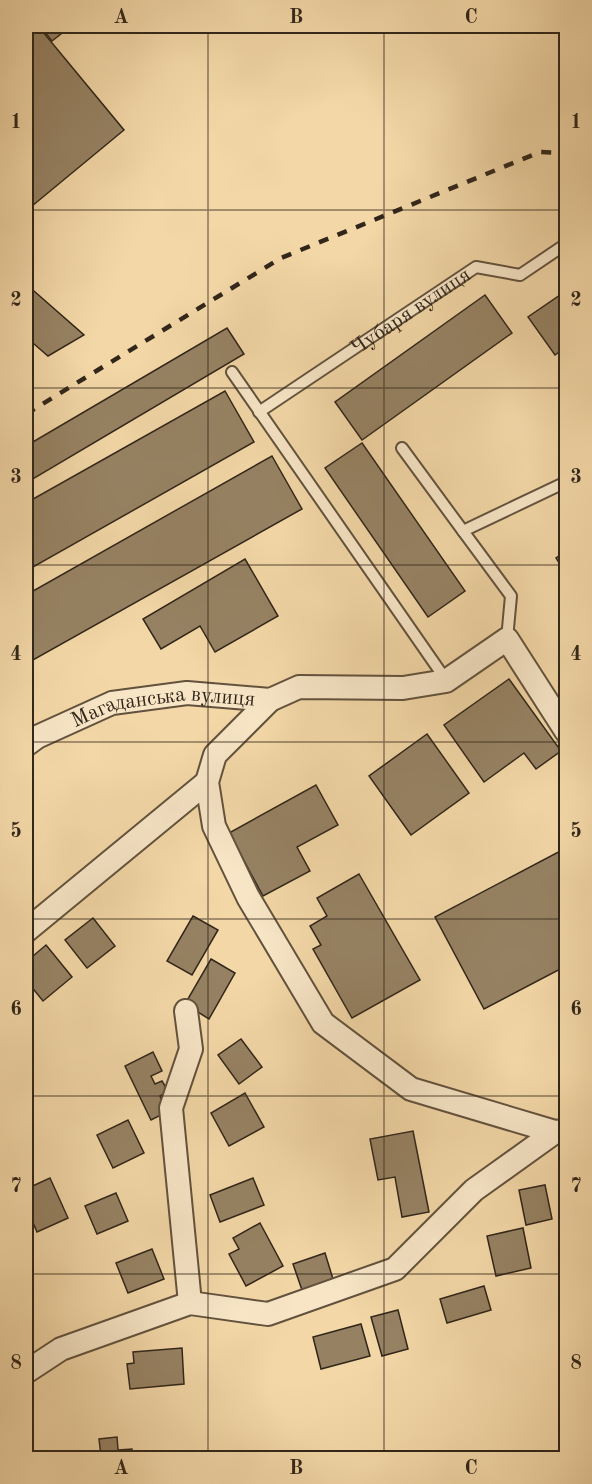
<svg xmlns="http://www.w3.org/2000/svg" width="592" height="1484" font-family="'Old Standard TT',serif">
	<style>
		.building { fill: #968263; stroke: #31261a; stroke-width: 1.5 }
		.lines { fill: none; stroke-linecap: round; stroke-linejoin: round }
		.service-casing { stroke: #62523d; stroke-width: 14 }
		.minor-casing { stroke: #62523d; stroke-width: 26 }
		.service { stroke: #f7e5c6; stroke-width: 10 }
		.minor { stroke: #f7e5c6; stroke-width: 22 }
		.rail { stroke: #31261a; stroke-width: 4.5; stroke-dasharray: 10 10; stroke-linecap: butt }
		.grid { fill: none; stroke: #31261a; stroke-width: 1.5; stroke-opacity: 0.55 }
		.labels { text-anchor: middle; stroke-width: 5; stroke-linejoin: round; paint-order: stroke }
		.street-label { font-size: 21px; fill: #31261a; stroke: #f7e5c6 }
		.neatline { fill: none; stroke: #31261a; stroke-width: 2 }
		.grid-label { font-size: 20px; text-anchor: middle; font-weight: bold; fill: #31261a }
	</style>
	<rect width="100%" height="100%" fill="#f3d7a7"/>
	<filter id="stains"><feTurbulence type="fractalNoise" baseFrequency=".00333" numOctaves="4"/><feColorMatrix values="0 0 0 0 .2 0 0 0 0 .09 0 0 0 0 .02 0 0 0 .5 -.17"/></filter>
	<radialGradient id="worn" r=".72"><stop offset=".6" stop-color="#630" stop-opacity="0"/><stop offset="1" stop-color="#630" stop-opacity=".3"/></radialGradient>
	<g class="building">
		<polygon points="26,26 38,26 124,130 26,211"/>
		<polygon points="40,26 71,26 52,41"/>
		<polygon points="26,284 84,335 48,356 26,337"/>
		<polygon points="566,291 566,347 555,355 528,317"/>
		<polygon points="485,295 512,333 362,440 335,402"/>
		<polygon points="227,328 244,354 26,483 26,446"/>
		<polygon points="225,391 254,442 26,571 26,503"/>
		<polygon points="362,443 465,591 428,617 325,468"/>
		<polygon points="272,456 302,509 33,660 26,646 26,595"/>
		<polygon points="566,551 566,574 556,558"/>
		<polygon points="245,559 278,616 215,652 200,626 161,649 143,619"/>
		<polygon points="509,679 561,751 536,769 524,753 484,782 444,725"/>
		<polygon points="427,734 469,793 411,835 369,776"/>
		<polygon points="316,785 338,825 297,847 310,871 263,896 229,833"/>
		<polygon points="566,848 566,966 484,1009 435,917"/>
		<polygon points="359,874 420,980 352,1018 313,949 321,945 310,926 327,916 317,898"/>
		<polygon points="193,916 218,930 192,975 167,961"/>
		<polygon points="93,918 115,946 87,968 65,940"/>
		<polygon points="46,945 72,977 43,1001 26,980 26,962"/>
		<polygon points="211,959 235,973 209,1019 185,1004"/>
		<polygon points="241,1039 262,1067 239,1084 218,1055"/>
		<polygon points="153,1052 162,1071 151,1076 155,1084 162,1081 168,1091 160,1096 167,1112 151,1120 125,1066"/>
		<polygon points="245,1093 264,1127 229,1146 211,1113"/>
		<polygon points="128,1120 144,1153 113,1168 97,1135"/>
		<polygon points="413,1131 429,1212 402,1217 395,1177 378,1180 370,1139"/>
		<polygon points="50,1178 68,1218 37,1232 26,1206 26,1189"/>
		<polygon points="253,1178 264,1205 220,1222 210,1195"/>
		<polygon points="545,1185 552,1219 526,1225 519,1190"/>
		<polygon points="116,1193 128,1221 97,1234 85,1206"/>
		<polygon points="260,1223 283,1266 246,1286 229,1254 239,1249 233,1238"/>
		<polygon points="523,1228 531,1268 496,1276 487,1236"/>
		<polygon points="152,1249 164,1279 128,1293 116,1263"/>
		<polygon points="325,1253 333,1279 302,1290 293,1264"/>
		<polygon points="484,1286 491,1310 447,1323 440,1299"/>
		<polygon points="398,1310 408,1349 382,1356 371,1317"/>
		<polygon points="361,1324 370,1356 321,1369 313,1337"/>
		<polygon points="182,1348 184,1384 130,1389 127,1364 134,1363 133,1352"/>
		<polygon points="117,1437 118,1450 132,1449 133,1458 82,1458 101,1456 99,1439"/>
	</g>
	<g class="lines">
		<g class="service-casing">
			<g id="service">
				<polyline points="232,372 446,680"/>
				<path id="s1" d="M259,412L476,267L520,275L566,244"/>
				<polyline points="402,448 463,531 566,482"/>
				<polyline points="463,531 511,596 507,639"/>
			</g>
		</g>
		<g class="minor-casing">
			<g id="minor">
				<polyline points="270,700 215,755 207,782 214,826 248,897 323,1023 411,1089 555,1132"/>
				<path id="s2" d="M26,745L37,737L112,703L187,693L270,700L299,687L403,688L446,681L507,639L566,731"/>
				<polyline points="26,931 207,782"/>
				<polyline points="186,1011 191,1049 171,1108 190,1303"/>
				<polyline points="26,1372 61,1349 190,1303 268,1314 395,1269 474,1190 555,1132 565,1131"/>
			</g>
		</g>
		<use href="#service" class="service"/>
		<use href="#minor" class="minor"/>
		<polyline class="rail" points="26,414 281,258 540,152 566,153"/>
	</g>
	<path class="grid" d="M208,26V1458M384,26V1458M26,210H566M26,388H566M26,565H566M26,742H566M26,919H566M26,1096H566M26,1274H566"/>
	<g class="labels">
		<g class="street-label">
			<text dy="7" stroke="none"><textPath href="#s1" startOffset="182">Чубаря вулиця</textPath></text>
			<text dy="7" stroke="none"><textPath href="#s2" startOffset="146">Магаданська вулиця</textPath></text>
		</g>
	</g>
	<rect width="592" height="1484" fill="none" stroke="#f3d7a7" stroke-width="66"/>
	<rect x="33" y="33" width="526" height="1418" class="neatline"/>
	<g class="grid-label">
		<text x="121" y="23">A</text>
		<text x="296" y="23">B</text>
		<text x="471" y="23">C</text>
		<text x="16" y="128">1</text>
		<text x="576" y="128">1</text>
		<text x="16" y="306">2</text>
		<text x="576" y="306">2</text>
		<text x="16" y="483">3</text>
		<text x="576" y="483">3</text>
		<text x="16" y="660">4</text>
		<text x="576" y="660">4</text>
		<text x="16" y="837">5</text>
		<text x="576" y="837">5</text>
		<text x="16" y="1015">6</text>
		<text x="576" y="1015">6</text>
		<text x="16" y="1192">7</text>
		<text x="576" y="1192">7</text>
		<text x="16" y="1369">8</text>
		<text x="576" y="1369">8</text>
		<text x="121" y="1474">A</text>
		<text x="296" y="1474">B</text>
		<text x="471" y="1474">C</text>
	</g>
	<rect width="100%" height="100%" filter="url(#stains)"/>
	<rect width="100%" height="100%" fill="url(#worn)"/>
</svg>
